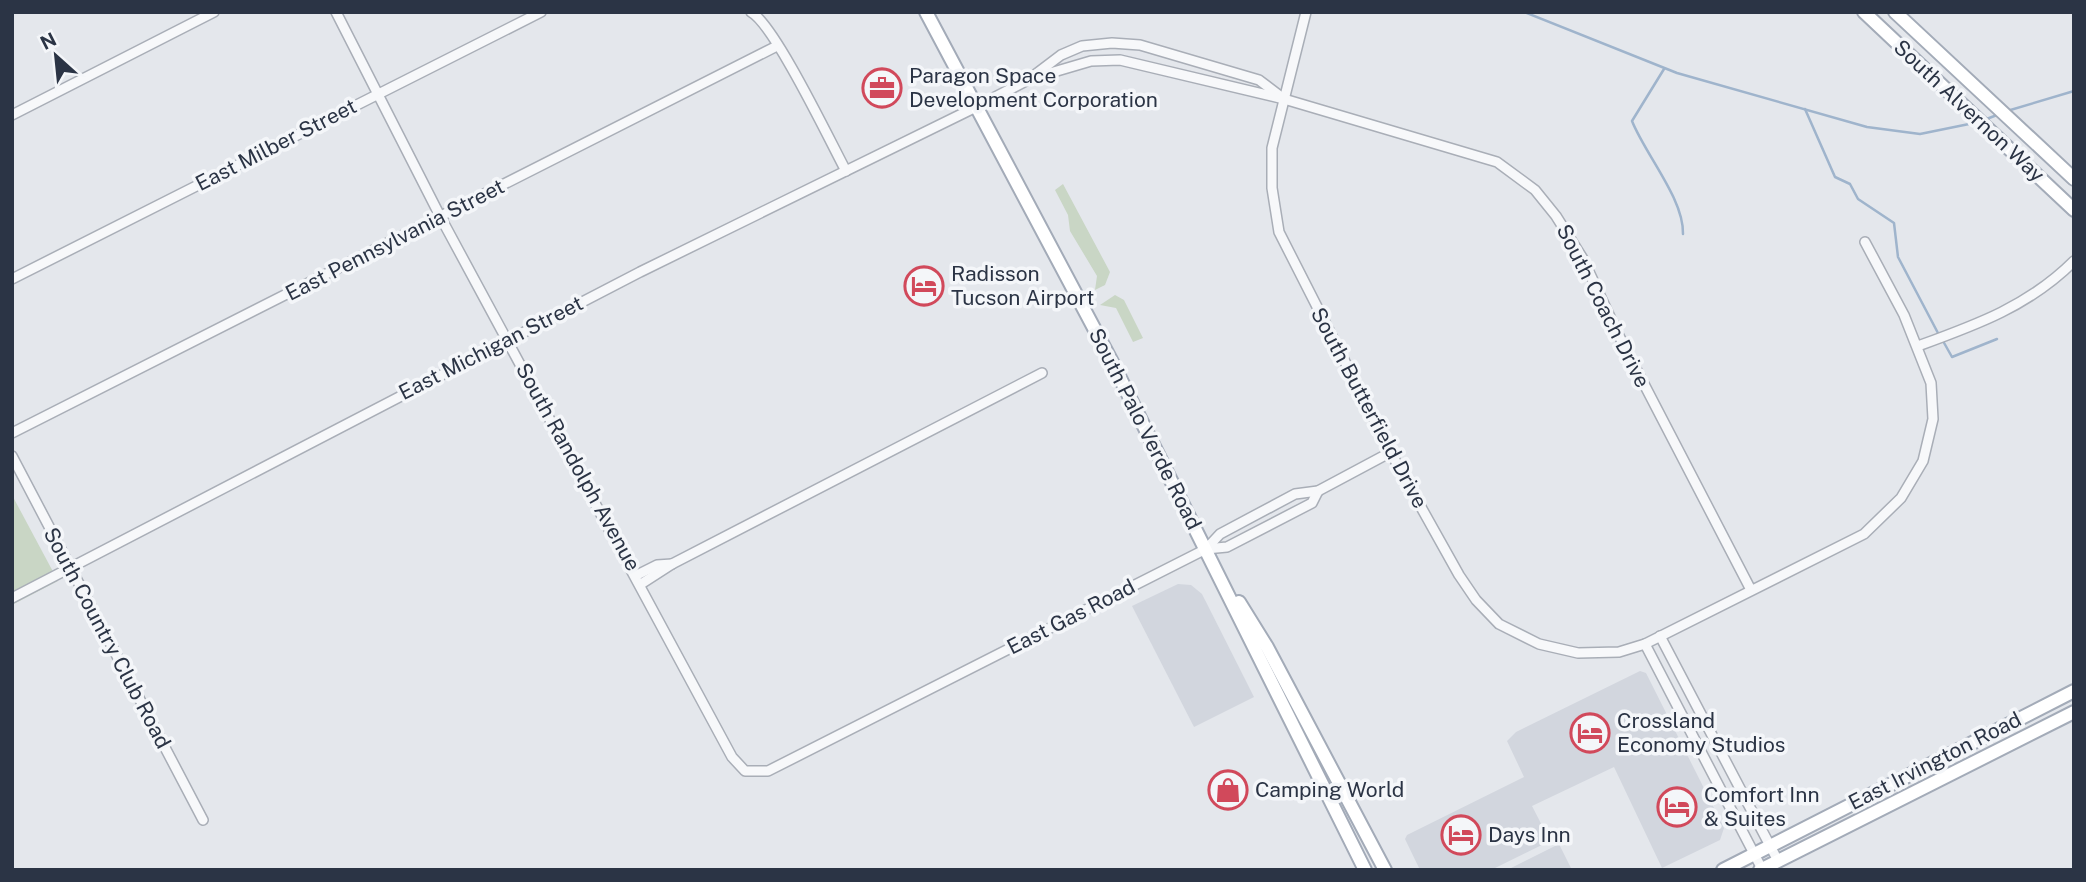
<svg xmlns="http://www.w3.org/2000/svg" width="2086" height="882" font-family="'Public Sans',sans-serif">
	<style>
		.built { fill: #d2d6de }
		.green { fill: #c9d6c5 }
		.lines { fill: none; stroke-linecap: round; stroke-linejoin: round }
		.stream { stroke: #9fb4cc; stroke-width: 2.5 }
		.minor-casing { stroke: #a9aeb7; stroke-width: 12 }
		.major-casing { stroke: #a3abb8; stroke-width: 16 }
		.minor { stroke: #f7f8fa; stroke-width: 9 }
		.major { stroke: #fff; stroke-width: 12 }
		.labels { text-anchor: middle; stroke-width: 7; stroke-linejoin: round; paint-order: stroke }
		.poi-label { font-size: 21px; fill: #2b3445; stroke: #f4f6f9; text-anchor: start }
		.street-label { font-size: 21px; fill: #2b3445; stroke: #f4f6f9 }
	</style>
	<rect width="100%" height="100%" fill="#e4e7ec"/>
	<g class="built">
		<polygon points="1178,584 1191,585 1202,594 1254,697 1194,727 1132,606"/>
		<polygon points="1640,671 1646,673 1724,828 1720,840 1662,868 1614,767 1532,806 1550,841 1491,870 1420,870 1405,839 1407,835 1524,777 1507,741 1516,732"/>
		<polygon points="1559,844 1572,870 1507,870"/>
	</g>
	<g class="green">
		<polygon points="1063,184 1110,272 1105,285 1095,290 1097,276 1070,231 1068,215 1055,190"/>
		<polygon points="1115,295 1124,300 1143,338 1133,342 1116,308 1100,305"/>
		<polygon points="12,495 58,581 12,605"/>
	</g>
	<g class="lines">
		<g class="stream">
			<polyline points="1524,12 1677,73 1867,127 1920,134 1974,123"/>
			<path d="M1664,69L1632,121C1645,154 1684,199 1683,234"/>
			<polyline points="1805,109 1835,177 1850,184 1858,199 1894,223 1898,257 1939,335"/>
			<polyline points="2007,111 2074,91"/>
			<polyline points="1984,120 1997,115"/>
			<polyline points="1943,341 1952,357 1997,339"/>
		</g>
		<g class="minor-casing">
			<g id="minor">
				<polyline points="336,12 441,218 732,757 745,771 768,771 1206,549 1220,534 1295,494 1318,491 1391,452"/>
				<path d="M751,12C774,24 830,141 846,171"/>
				<polyline points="1306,12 1272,148 1272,188 1279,232 1398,466 1459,575 1476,600 1499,624 1539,644 1578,653 1619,652 1645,644 1864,534 1901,498 1923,461 1933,419 1931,383 1904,315 1865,242"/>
				<polyline points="1040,76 1091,61 1120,60 1284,99 1497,162 1535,190 1556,216 1583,259 1618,334 1751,590"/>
				<polyline points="12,115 214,12"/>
				<polyline points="12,279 541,12"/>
				<path d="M1918,346C1976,325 2029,306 2074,261"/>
				<polyline points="12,433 777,46"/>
				<polyline points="12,456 203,820"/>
				<polyline points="1206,549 1227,547 1312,503 1318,491"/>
				<polyline points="637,575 657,565 672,564"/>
				<polyline points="641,584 672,564 1042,373"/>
				<polyline points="12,598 640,272 974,108 1028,80 1061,55 1082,46 1112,43 1140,45 1259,80 1284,99"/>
				<polyline points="1660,636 1778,861"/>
				<polyline points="1645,644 1762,869"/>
			</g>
		</g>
		<g class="major-casing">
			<g id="major">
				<polyline points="926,12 1112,362 1365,870"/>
				<polyline points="1864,12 2074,210"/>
				<polyline points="1895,12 2074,179"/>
				<polyline points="1239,602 1267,647 1385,870"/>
				<polyline points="1723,870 2074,691"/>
				<polyline points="1760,870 2074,712"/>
			</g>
		</g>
		<use href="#minor" class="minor"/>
		<use href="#major" class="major"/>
	</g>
	<defs>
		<g id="office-ring" transform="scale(2.0125)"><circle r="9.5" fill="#f4f6f9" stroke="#d1495b" stroke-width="1.5"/><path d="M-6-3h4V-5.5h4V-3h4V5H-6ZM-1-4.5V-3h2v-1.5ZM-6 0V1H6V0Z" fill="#d1495b"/></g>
		<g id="hotel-ring" transform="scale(2.0125)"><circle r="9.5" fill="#f4f6f9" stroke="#d1495b" stroke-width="1.5"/><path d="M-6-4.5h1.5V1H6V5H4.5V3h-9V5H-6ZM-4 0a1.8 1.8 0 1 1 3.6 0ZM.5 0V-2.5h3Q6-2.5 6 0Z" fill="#d1495b"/></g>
		<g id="shop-ring" transform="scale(2.0125)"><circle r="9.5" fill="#f4f6f9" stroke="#d1495b" stroke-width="1.5"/><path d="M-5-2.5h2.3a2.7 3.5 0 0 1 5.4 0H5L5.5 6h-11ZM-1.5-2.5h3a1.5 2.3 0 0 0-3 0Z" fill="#d1495b"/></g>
	</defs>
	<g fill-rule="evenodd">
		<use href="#office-ring" x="882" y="88"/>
		<use href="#hotel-ring" x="924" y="286"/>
		<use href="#hotel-ring" x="1590" y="733"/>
		<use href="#shop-ring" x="1228" y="790"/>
		<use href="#hotel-ring" x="1677" y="807"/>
		<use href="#hotel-ring" x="1461" y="835"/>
	</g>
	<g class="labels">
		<g class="poi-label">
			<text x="909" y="83">Paragon Space<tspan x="909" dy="24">Development Corporation</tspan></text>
			<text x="951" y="281">Radisson<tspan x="951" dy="24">Tucson Airport</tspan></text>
			<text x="1617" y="728">Crossland<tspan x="1617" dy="24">Economy Studios</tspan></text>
			<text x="1255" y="797">Camping World</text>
			<text x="1704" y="802">Comfort Inn<tspan x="1704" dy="24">&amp; Suites</tspan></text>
			<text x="1488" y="842">Days Inn</text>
		</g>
		<g class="street-label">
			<text transform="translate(1969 111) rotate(43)" y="7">South Alvernon Way</text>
			<text transform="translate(276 145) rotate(-27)" y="7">East Milber Street</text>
			<text transform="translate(395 240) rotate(-27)" y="7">East Pennsylvania Street</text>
			<text transform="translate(1603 306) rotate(63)" y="7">South Coach Drive</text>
			<text transform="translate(491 348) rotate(-27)" y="7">East Michigan Street</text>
			<text transform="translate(1369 408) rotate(62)" y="7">South Butterfield Drive</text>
			<text transform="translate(1145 429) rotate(63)" y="7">South Palo Verde Road</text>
			<text transform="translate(578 467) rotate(61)" y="7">South Randolph Avenue</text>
			<text transform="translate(1071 617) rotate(-27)" y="7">East Gas Road</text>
			<text transform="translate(107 638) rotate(62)" y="7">South Country Club Road</text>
			<text transform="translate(1935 761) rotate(-27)" y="7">East Irvington Road</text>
		</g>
	</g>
	<rect width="2086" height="882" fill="none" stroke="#2b3445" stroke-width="28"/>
	<g transform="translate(56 56) rotate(333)" stroke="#f4f6f9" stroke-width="5" paint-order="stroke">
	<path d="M0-5L12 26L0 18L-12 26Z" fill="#2b3445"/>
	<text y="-10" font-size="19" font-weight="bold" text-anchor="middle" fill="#2b3445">N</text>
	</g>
</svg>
